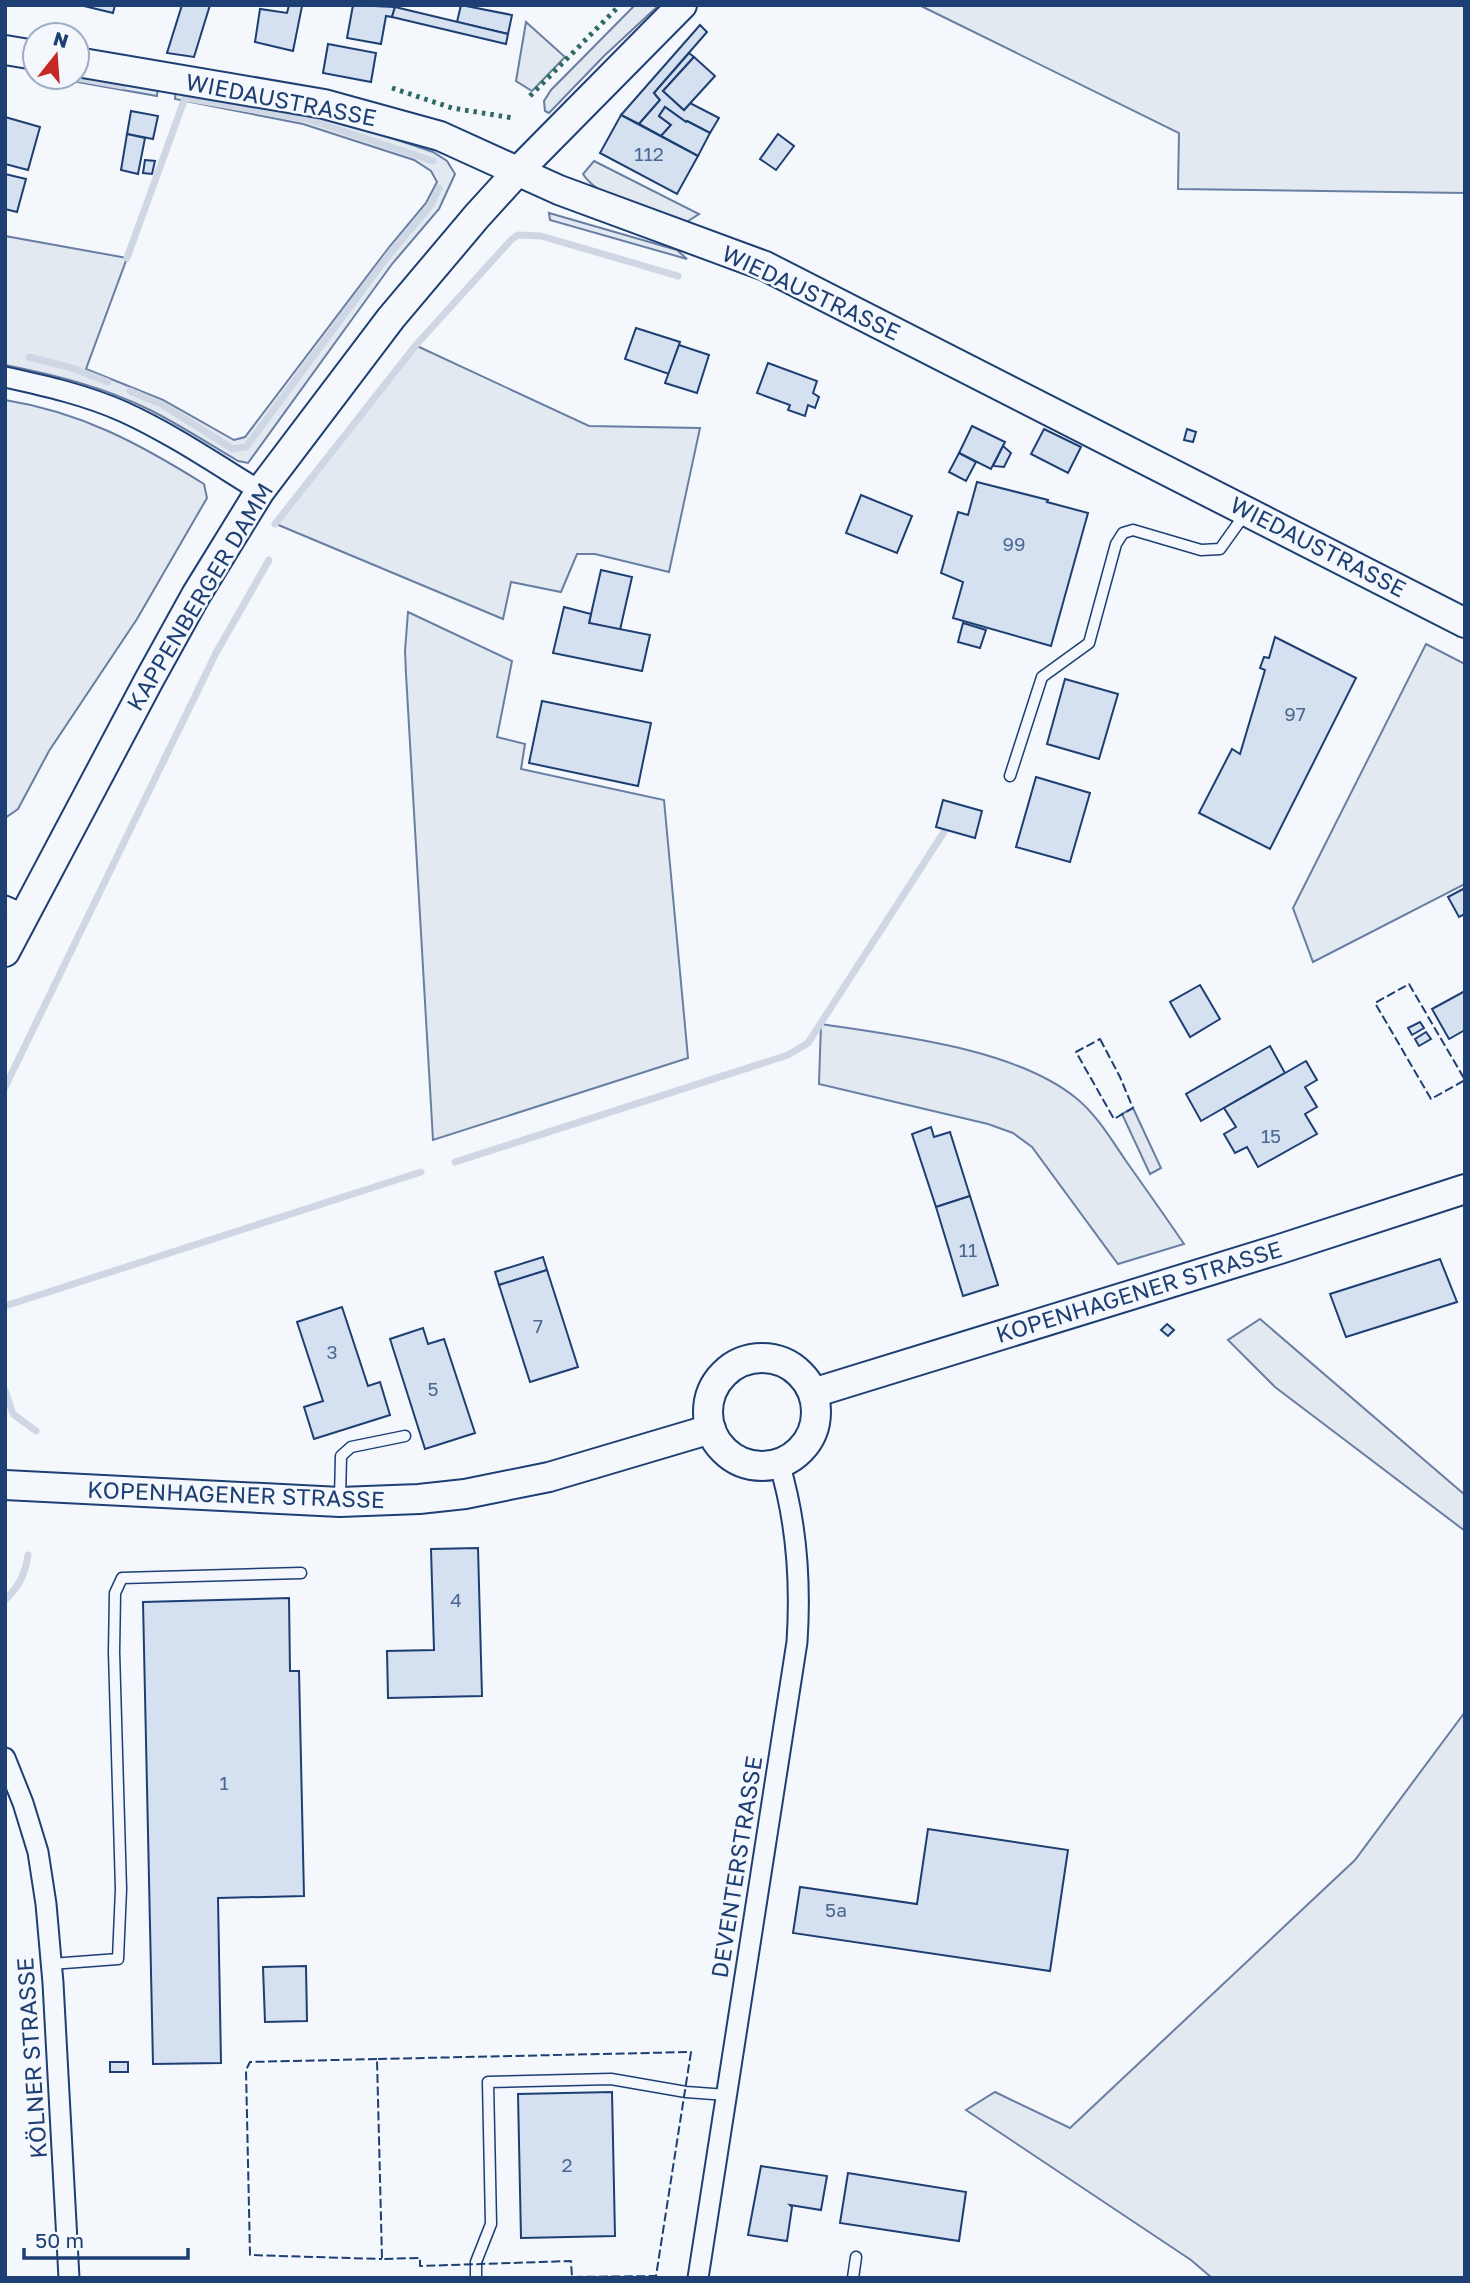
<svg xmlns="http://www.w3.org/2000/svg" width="1470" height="2283" font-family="'Golos Text',sans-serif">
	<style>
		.green { fill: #e3e9f0; stroke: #687fa3; stroke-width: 2 }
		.parking { fill: #e3e8f0; stroke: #687fa3; stroke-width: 2 }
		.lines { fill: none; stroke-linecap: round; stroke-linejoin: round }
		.stream { stroke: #cfd7e4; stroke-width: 7 }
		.building { fill: #d5e0f0; stroke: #1d3f73; stroke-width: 2 }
		.service-casing { stroke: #1d3f73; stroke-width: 13 }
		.minor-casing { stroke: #1d3f73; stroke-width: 23 }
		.secondary-casing { stroke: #1d3f73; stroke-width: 32 }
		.service { stroke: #f4f7fb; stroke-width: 10 }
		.minor { stroke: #f4f7fb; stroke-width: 19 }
		.secondary { stroke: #f4f7fb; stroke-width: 28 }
		.hedge { stroke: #2c6c60; stroke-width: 5; stroke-dasharray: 3.5 5; stroke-linecap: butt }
		.fence { stroke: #1d3f73; stroke-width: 2; stroke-dasharray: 9 3.5; stroke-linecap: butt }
		.labels { text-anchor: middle; stroke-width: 5; stroke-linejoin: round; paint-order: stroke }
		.number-label { font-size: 19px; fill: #4b6792 }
		.street-label { font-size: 23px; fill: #1d3f73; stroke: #f4f7fb }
	</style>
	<rect width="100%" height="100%" fill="#f4f7fb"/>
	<g class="green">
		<polygon points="635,5 659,5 604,56 549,113 545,111 544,101 551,90"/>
		<polygon points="919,5 1465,5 1465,193 1178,189 1179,133"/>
		<polygon points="526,22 565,57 532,91 516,81"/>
		<polygon points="77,72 158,86 157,96 55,78 77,77"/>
		<path d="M176,89L339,120L433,152L447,161L455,174L439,209L392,264L248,463L238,461C209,444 180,425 150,410C104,387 55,375 5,365V236L127,258L86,369L163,400L234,440L245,437L390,246L426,203L437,182L431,171L414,160L303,124L175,99Z"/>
		<path d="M594,161L699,214L685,223C656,213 600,201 583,174Z"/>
		<polygon points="549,213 677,250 687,259 550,220"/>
		<polygon points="417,346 589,426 700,428 669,572 595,554 577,554 561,592 511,582 503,619 276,524"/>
		<path d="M5,400C81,412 140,444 204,484L207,498L137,619L49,751L18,809L5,818Z"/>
		<polygon points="408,612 512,661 497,737 525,744 521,769 664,800 688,1058 433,1140 406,674 405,651"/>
		<polygon points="1426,644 1465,664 1465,884 1313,962 1293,908"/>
		<path d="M821,1024C898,1036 1014,1048 1076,1098C1096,1114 1111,1139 1126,1161C1145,1188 1165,1216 1184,1244L1118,1264L1032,1147L1013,1133L988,1124L819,1084Z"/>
		<polygon points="1260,1319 1465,1495 1465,1531 1275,1387 1228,1340"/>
		<polygon points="1465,1712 1465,2278 1212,2278 1191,2260 966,2110 995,2092 1070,2128 1355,1860"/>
	</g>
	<polygon class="parking" points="1133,1108 1161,1168 1150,1174 1122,1114"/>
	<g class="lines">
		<g class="stream">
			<polyline points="72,77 123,86"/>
			<polyline points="127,258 185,98 307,119 433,161"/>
			<polyline points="29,357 72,368 108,382"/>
			<polyline points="130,391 161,404 233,449 246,447 387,257 431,205 439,188"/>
			<polyline points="275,524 416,345 511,240 518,235 541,236 678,276"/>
			<polyline points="5,1087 216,653 269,560"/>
			<polyline points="455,1162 788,1055 808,1043 944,832"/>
			<polyline points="5,1306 421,1172"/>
			<polyline points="5,1390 13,1414 36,1431"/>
			<path d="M6,1599C20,1585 25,1574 28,1555"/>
		</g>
	</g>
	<g class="building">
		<polygon points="80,5 115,5 113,13"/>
		<polygon points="182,5 210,5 194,57 167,53"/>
		<polygon points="289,5 308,5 302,6 293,51 255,42 260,9 287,13"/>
		<polygon points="353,5 395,7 392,17 386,16 381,44 347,38"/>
		<polygon points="461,5 512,15 508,34 457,22"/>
		<polygon points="395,7 508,34 506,44 392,17"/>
		<polygon points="700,25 707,32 654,93 660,100 639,124 621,115"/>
		<polygon points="328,44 376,53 371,82 323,73"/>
		<polygon points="689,53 694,57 663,91 684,110 690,103 719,118 710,133 687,121 686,122 665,107 659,116 671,125 661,136 639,124 660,100 654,93"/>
		<polygon points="694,57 715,76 684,110 663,91"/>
		<polygon points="665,107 686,122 687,121 710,133 698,156 661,136 671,125 659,116"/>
		<polygon points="131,111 158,116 153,139 127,134"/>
		<polygon points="621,115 698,156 677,194 600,153"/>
		<polygon points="5,117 40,127 28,170 5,164"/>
		<polygon points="127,134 145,138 138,174 121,170"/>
		<polygon points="778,134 794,146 776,170 760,159"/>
		<polygon points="145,160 155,161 152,174 143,173"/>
		<polygon points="5,174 26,179 17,212 5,209"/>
		<polygon points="636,328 680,342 669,374 625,359"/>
		<polygon points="679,345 709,355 697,393 665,383"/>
		<polygon points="768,363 817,381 813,393 819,397 815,408 808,405 805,416 788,410 790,405 757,393"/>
		<polygon points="972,426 1005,442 991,469 959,453"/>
		<polygon points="1044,429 1081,447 1068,473 1031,454"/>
		<polygon points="1187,429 1196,432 1193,442 1184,440"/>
		<polygon points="1003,446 1011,453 1004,467 993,466"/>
		<polygon points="959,453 976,462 966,481 949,472"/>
		<polygon points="977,482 1048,500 1047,502 1088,513 1051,646 953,618 963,582 941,573 958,512 968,515"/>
		<polygon points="861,495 912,516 897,553 846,533"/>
		<polygon points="601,570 632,577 620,630 589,623"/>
		<polygon points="564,607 591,614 589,623 650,635 642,671 553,653"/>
		<polygon points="963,623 986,630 980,648 958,642"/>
		<polygon points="1275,637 1356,678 1270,849 1199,813 1232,749 1240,754 1265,670 1260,668 1264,657 1269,658"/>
		<polygon points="1065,679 1118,694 1099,759 1047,744"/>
		<polygon points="542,701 651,723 638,786 529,763"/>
		<polygon points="1036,777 1090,793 1070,862 1016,847"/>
		<polygon points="943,800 982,811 975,838 936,827"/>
		<polygon points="1465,888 1465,914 1459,917 1448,897"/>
		<polygon points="1200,985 1220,1019 1190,1037 1170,1002"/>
		<polygon points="1465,991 1465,1030 1449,1039 1432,1009"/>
		<polygon points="1420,1022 1424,1028 1412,1035 1408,1028"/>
		<polygon points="1426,1032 1431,1039 1419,1046 1415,1039"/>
		<polygon points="1270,1046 1285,1073 1201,1121 1186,1094"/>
		<polygon points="1306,1061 1317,1080 1305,1087 1317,1107 1305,1114 1317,1134 1258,1167 1247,1147 1235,1153 1224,1134 1236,1127 1224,1108"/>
		<polygon points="931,1127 934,1137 950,1132 970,1196 936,1207 912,1134"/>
		<polygon points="970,1196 998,1285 963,1296 936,1207"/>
		<polygon points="543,1257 547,1270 499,1285 495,1272"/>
		<polygon points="1440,1259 1457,1302 1346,1337 1330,1294"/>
		<polygon points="547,1270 578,1367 530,1382 499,1285"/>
		<polygon points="342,1307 368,1386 380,1382 390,1415 314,1439 304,1407 323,1401 297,1322"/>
		<polygon points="1167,1324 1174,1330 1168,1336 1161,1330"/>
		<polygon points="423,1328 428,1344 444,1339 475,1433 425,1449 390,1339"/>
		<polygon points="478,1548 482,1696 388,1698 387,1651 434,1650 431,1549"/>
		<polygon points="289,1598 290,1671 299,1671 304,1896 218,1898 221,2063 153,2064 143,1602"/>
		<polygon points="928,1829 1068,1850 1050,1971 793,1933 800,1887 917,1904"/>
		<polygon points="306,1966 307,2021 265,2022 263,1967"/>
		<rect x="110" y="2062" width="18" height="10"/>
		<polygon points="612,2092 615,2236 521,2238 518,2094"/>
		<polygon points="761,2166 827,2176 821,2210 790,2205 792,2207 787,2241 748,2235"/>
		<polygon points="848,2173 966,2192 959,2241 840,2223"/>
	</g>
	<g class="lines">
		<g class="service-casing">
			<g id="service">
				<polyline points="1010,776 1042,677 1089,643 1116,544 1123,533 1133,530 1201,550 1220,549 1245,514"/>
				<polyline points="340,1498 341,1456 351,1447 405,1436"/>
				<polyline points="51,1964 118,1959 121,1889 114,1652 115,1593 122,1578 301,1573"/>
				<polyline points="476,2278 476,2262 491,2224 488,2082 611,2079 686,2092 727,2095"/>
				<polyline points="853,2278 856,2257"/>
			</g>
		</g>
		<g class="minor-casing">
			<g id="minor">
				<path d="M5,377C46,386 86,395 124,412C172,434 216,464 260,491"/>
				<polyline points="5,906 25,915"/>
				<polyline points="5,1758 23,1803 38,1852 46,1904 53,1983 69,2278"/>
				<path d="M698,2278L797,1642C801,1581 797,1522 779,1463"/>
			</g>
		</g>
		<g class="secondary-casing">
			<g id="secondary">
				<polyline points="5,50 35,55"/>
				<polyline points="77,62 324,104 440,136 559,190 765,266 1465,623"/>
				<polyline points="5,952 149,680 196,595 260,491 391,318 477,216 518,171 682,5"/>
				<circle cx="762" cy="1412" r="54"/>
				<polyline points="813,1393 1280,1249 1465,1189"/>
				<polyline points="5,1485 340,1502 419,1499 465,1494 549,1477 711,1429"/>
			</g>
		</g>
		<use href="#service" class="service"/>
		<use href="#minor" class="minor"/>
		<use href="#secondary" class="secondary"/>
		<g class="hedge">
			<polyline points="392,88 452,108 513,118"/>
			<polyline points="530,96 620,5"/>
		</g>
		<g class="fence">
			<polygon points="1409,984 1465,1080 1431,1099 1375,1003"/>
			<polygon points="1100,1039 1120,1077 1133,1108 1114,1119 1076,1052"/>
			<polygon points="691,2052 656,2276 572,2277 571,2261 420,2266 420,2258 382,2259 377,2059"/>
			<polyline points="377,2059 250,2062 246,2070 250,2255 382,2259"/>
		</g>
	</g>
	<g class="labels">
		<g class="number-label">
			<text x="649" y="161">112</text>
			<text x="1014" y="551">99</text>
			<text x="1295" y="721">97</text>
			<text x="1271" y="1143">15</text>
			<text x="968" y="1257">11</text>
			<text x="538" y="1333">7</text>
			<text x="332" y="1359">3</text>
			<text x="433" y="1396">5</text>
			<text x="456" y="1607">4</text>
			<text x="224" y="1790">1</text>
			<text x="836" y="1917">5a</text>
			<text x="567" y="2172">2</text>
		</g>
		<g class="street-label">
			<text transform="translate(281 100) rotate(11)" y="8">WIEDAUSTRASSE</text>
			<text transform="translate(811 293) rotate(25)" y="8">WIEDAUSTRASSE</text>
			<text transform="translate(1318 547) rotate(27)" y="8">WIEDAUSTRASSE</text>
			<text transform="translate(200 597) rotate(-59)" y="8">KAPPENBERGER DAMM</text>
			<text transform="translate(1139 1292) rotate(-17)" y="8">KOPENHAGENER STRASSE</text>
			<text transform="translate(236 1495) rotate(2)" y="8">KOPENHAGENER STRASSE</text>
			<text transform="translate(737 1867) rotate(-81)" y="8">DEVENTERSTRASSE</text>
			<text transform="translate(32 2058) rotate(-94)" y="8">KÖLNER STRASSE</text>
		</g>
	</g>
	<rect width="1470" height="2283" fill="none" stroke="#1d3f73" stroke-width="14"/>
	<g transform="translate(56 56) rotate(17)"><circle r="33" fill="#f4f7fb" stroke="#9eadc5" stroke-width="2"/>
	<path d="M0-5L12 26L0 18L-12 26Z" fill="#c62828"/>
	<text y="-10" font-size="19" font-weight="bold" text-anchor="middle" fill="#1d3f73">N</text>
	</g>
	<path d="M24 2248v10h164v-10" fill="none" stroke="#1d3f73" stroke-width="3.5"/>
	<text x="35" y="2248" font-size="21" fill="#1d3f73" stroke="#f4f7fb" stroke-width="5" paint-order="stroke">50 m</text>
</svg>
